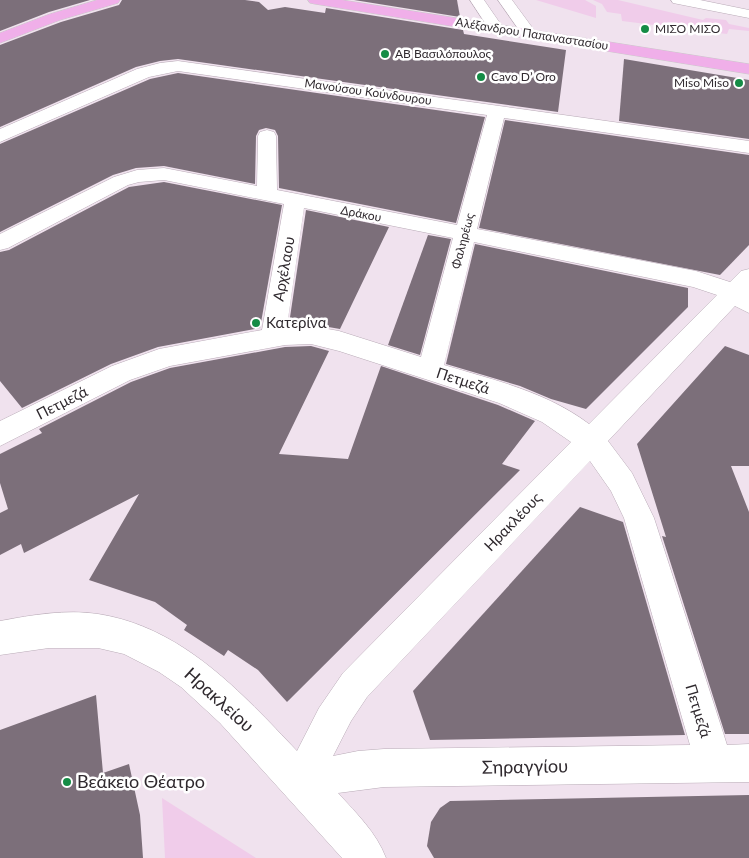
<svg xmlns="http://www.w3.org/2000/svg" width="749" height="858" font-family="Lato,sans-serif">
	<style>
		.green { fill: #f0ccea }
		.building { fill: #7c6f7a }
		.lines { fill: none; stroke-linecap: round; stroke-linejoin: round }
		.minor-casing { stroke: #b9abb7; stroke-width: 1 }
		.major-casing { stroke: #c9c8c9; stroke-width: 1 }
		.minor { fill: #fff; fill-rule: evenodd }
		.major { fill: #f0afe9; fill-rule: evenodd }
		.poi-dot { fill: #158c46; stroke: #fff; stroke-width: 2 }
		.labels { text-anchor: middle; stroke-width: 5; stroke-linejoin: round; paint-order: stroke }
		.far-poi-label { font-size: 12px; fill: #302a2f; stroke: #fff; text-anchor: start }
		.far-street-label { font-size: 12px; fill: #302a2f; stroke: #fff }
		.street-label { font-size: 15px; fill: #302a2f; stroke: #fff }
		.poi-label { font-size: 15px; fill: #302a2f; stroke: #fff; text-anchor: start }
		.near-street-label { font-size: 18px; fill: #302a2f; stroke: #fff }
		.near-poi-label { font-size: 18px; fill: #302a2f; stroke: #fff; text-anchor: start }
	</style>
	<rect width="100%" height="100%" fill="#f0e2ee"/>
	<g class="green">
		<polygon points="536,0 585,0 596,6 596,18"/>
		<polygon points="593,0 618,0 703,20 706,18 726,20 729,24 749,28 749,31 729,29 727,34 622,21 621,14 607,12 602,4"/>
		<polygon points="162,798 256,858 165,858"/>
	</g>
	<g class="building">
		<polygon points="0,0 90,0 49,12 0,31"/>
		<polygon points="122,0 245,0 259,2 268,10 285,7 325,13 326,8 463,30 464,34 566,50 558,112 178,59 160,61 136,67 0,127 0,45 61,22 119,5"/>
		<polygon points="354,0 457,0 460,17"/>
		<polygon points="624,59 749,80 749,139 619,121"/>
		<polygon points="178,73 485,117 456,223 279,188 278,136 275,130 266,128 259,130 256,136 255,184 164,166 136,168 113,175 0,232 0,144 150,79"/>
		<polygon points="505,120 749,155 749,245 720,275 479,228"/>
		<polygon points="164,182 282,205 260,328 158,347 111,364 22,408 0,381 0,252 9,250 129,187"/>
		<polygon points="306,210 389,227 340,329 311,324 289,324"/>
		<polygon points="428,235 451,239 420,355 388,345"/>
		<polygon points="475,244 688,288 688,307 586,409 551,399 520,386 446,364"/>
		<polygon points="311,346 329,351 279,454 348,459 381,366 498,405 535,421 502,464 520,470 287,702 258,670 228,650 224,656 184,630 187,625 155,602 89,580 139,494 24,553 21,544 0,555 0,513 8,509 0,483 0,454 42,433 39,429 131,382 170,368 285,347"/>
		<polygon points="725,346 749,355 749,466 731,466 749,512 749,734 725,734 662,536 666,537 637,444"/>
		<polygon points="580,507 623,522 685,735 430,740 413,691"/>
		<polygon points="96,695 103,773 129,764 140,815 143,858 0,858 0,730"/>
		<polygon points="749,795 749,858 434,858 427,846 431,822 440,808 450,801"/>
	</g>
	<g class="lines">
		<g class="minor-casing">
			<g id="minor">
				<polygon points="470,0 484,0 504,29 501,32 491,32"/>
				<polygon points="498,0 512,0 537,34 534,37 524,37"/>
				<polygon points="671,0 700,0 749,10 749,18 678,4 673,3"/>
				<path d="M178,61L749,141V153L504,118L477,229L696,271L730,282L741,271L749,269V313L735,306L608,441L632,473L654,518L727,745L749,744V782L384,787L338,793C357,814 376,832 386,858H342L220,723L181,687L159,672L124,654L98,648H49L0,655V621C32,615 66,609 98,614C182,627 241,692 297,751L319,708L343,673L571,442L542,422L499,403L339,351L311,344L285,345L170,366L130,380L0,446V421L112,366L159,349L262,330L284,204L164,180L139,182L128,185L8,248L0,250V234L114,177L137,170L164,168L257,186L258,136L260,132L267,130L274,132L276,136L277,190L457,225L487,115L178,71L149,77L0,142V129L137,69L160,63ZM304,208L453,238L421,357L339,331L311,326H287ZM474,242L693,287L717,295L589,424C547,392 494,380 444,365ZM590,461L611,491L624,518L690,745L384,749L358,751L333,756L351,721L367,697Z"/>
			</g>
		</g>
		<g class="major-casing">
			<g id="major">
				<polygon points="97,0 120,0 118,3 60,20 0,43 0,33 50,14"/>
				<polygon points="308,0 342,0 749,64 749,74 315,4 310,3"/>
			</g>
		</g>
		<use href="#minor" class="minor"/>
		<use href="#major" class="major"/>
	</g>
	<g class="poi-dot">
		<circle cx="645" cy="29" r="5"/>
		<circle cx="385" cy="54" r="5"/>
		<circle cx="481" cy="77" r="5"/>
		<circle cx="739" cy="83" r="5"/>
		<circle cx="256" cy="323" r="5"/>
		<circle cx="67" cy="782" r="5"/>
	</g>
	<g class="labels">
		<g class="far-poi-label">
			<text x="655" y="33">ΜΙΣΟ ΜΙΣΟ</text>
			<text x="395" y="58">ΑΒ Βασιλόπουλος</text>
			<text x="491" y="81">Cavo D’ Oro</text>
			<text x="729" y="87" text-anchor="end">Miso Miso</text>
		</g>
		<g class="far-street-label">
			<text transform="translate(532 34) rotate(9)" y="4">Αλέξανδρου Παπαναστασίου</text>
			<text transform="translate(368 92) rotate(8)" y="4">Μανούσου Κούνδουρου</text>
			<text transform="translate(361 214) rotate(11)" y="4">Δράκου</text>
			<text transform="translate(463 241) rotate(-75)" y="4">Φαληρέως</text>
		</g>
		<g class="street-label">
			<text transform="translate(284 269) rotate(-80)" y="5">Αρχέλαου</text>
			<text transform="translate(463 381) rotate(18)" y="5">Πετμεζά</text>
			<text transform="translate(62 403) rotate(-27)" y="5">Πετμεζά</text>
			<text transform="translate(513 522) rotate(-46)" y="5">Ηρακλέους</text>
			<text transform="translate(698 711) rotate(73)" y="5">Πετμεζά</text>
		</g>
		<g class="poi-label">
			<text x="266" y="328">Κατερίνα</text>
		</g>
		<g class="near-street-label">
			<text transform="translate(219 700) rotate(42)" y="6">Ηρακλείου</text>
			<text transform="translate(525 767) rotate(-1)" y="6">Σηραγγίου</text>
		</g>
		<g class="near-poi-label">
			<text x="77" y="788">Βεάκειο Θέατρο</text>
		</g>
	</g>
</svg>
